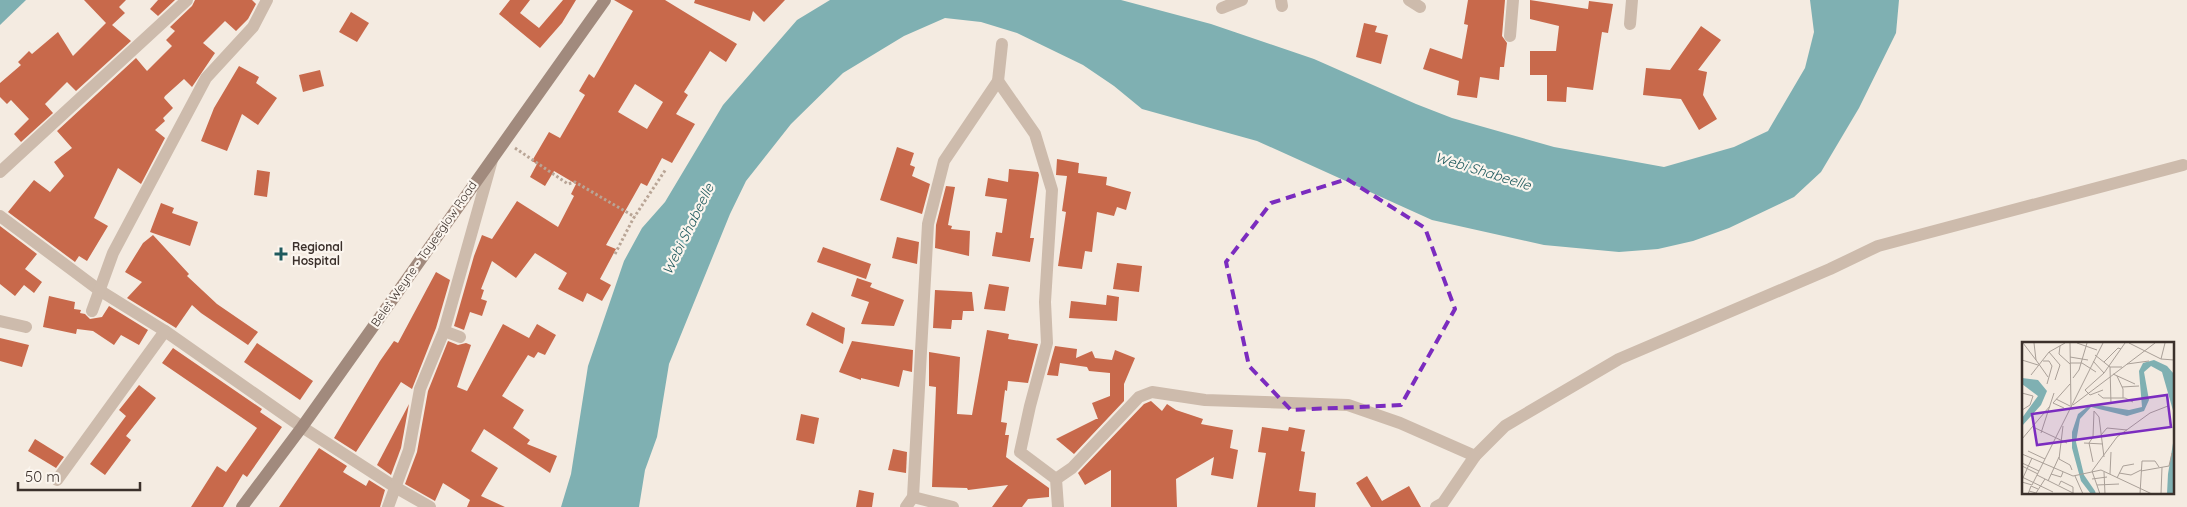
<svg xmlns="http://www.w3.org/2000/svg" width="2187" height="507" font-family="Quicksand,sans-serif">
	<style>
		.water { fill: #7fb0b2 }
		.building { fill: #c8694b; fill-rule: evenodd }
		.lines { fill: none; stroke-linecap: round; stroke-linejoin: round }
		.path { stroke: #b9a596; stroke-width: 3; stroke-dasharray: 2.5 2.5; stroke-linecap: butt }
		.minor { stroke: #cdbbac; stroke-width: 12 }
		.secondary { stroke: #a18a7d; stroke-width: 12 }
		.marked { fill: none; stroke: #7b2cbf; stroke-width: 4; stroke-dasharray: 10 6; stroke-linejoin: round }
		.poi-dot { fill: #1f5a5e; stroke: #fbf5ee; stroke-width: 2 }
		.labels { text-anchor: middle; stroke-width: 4.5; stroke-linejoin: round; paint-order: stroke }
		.poi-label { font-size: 12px; font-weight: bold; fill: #3b302b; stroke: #fbf5ee; text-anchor: start }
		.street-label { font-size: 12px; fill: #3b302b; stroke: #fbf5ee }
		.water-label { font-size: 14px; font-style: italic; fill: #1f5a5e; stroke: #fbf5ee }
		.inset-road { fill: none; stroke: #aaa098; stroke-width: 1 }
		.view { fill: #7b2cbf; fill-opacity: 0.15; stroke: #7b2cbf; stroke-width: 2.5 }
		.inset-edge { fill: none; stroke: #3b302b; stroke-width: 2.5 }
	</style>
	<rect width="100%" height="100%" fill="#f4ebe1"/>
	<g class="water">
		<polygon points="0,0 26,0 0,25"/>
		<polygon points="830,0 1121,0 1211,24 1314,59 1416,104 1452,118 1554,147 1664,167 1734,147 1768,131 1805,68 1814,32 1810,0 1899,0 1896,33 1859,108 1821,172 1794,197 1729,228 1693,241 1658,249 1619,252 1544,245 1432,220 1257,141 1142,109 1114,86 1083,65 1017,33 981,22 945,18 904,36 843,73 791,124 746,181 730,214 669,364 657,437 645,470 639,507 561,507 571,474 588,366 624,261 642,228 665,202 723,105 797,20"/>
	</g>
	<g class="building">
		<polygon points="84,0 126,0 119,7 125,13 112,25 131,41 76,91 67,82 45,104 53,113 21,142 14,134 29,119 11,100 7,104 0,97 0,83 21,65 18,62 29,51 32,54 58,32 73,56 106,23"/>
		<polygon points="158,0 175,0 158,16 150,9"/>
		<polygon points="195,0 252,0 256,4 248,19 236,31 225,21 203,43 215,53 192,87 184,79 165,96 164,98 173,108 163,118 165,121 155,130 165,138 141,184 118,168 94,218 108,226 87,261 79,256 75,262 8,212 34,180 50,192 64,176 54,162 72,148 57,131 136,58 147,71 172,46 166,40 175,31 170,27 192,6"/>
		<polygon points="510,0 530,0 520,13 539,28 563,0 576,0 562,23 540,48 499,14"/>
		<path d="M614,0H665L737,44L726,62L710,51L684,92L688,95L676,114L695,124L672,163L662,158L647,186L641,183L606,245L616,249L600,279L611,285L602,301L587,293L583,302L558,289L567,273L535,253L516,278L492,261L481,289L484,290L481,299L487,301L482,316L470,312L464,330L454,326L474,256L482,235L492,239L517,201L558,227L574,196L571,194L576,184L554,171L545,186L530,177L537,164L532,161L549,132L560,138L585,95L579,91L589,74L594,78L633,11ZM635,84L663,102L647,129L618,112Z"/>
		<polygon points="695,0 785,0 764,22 753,11 750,21 694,3"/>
		<polygon points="1468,0 1505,0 1502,36 1507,43 1504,67 1500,67 1499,80 1480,77 1477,98 1457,95 1459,81 1423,69 1430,48 1462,59 1468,25 1464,24"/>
		<polygon points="1530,0 1588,9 1589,1 1613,4 1608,33 1602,32 1593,90 1567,87 1566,102 1547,101 1547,75 1530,75 1530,51 1556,51 1559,26 1530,19"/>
		<polygon points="351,12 369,23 357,42 339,32"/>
		<polygon points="1364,23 1377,26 1375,32 1388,35 1381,64 1356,57"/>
		<polygon points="1701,26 1721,40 1698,70 1707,72 1703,95 1717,119 1699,130 1681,99 1643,95 1646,68 1670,70"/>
		<polygon points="239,66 259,77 256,83 277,98 258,125 242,114 227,151 201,141 214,108"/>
		<polygon points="320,70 324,86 303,92 299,75"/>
		<polygon points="897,147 914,153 910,165 915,167 912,176 930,184 922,214 880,200"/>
		<polygon points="1057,159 1079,163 1078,173 1107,177 1106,185 1131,192 1126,210 1117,207 1114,216 1097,212 1092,252 1085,251 1082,269 1058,266 1066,212 1062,211 1067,176 1056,175"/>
		<polygon points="1009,169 1038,172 1039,175 1030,238 1034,238 1030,262 992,256 996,232 1002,233 1007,199 985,196 988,178 1008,182"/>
		<polygon points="257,170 270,172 267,197 254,195"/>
		<polygon points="946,186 955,187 948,225 952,226 951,229 970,231 969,256 935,248 936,225"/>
		<polygon points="161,203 174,208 172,213 198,222 190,246 150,232"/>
		<polygon points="0,226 37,254 25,269 42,282 34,293 24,285 15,296 0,284"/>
		<polygon points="153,235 189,274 187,276 217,304 258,332 248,345 201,313 192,305 176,328 127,298 142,282 125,272 143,243"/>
		<polygon points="897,237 919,242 917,264 892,258"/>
		<polygon points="823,247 871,264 866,279 817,262"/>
		<polygon points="1117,263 1142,266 1139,292 1113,289"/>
		<polygon points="436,272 450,280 436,328 412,389 401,382 356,452 334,438 380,361 394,341 398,343"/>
		<polygon points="857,278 872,283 870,287 904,300 894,326 861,324 869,302 851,296"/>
		<polygon points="989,284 1009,287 1005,311 984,309"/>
		<polygon points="935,290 972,292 974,311 963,311 962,320 952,320 951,329 933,328"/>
		<polygon points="1107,295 1119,297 1117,321 1069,318 1071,301 1106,305"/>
		<polygon points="49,296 75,302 74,309 81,310 80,313 85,314 90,319 102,317 109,306 148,330 139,345 121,335 114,345 93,331 77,329 76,334 43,327"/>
		<polygon points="812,312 845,328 843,344 806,325"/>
		<polygon points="503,324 529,338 537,324 556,335 545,355 538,352 534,358 528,355 502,396 524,410 513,428 530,440 527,444 557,456 550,473 484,429 471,451 498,468 481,496 505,507 467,507 470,500 443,483 435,501 405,484 417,452 428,391 448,341 458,345 466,343 471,345 457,387 467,391"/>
		<polygon points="987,330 1009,334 1008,339 1038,344 1028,383 1008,381 1007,391 1005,390 1001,422 1007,423 1005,435 1009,435 1006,457 1049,488 1049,497 1028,499 1022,507 992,507 1008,485 968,490 967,488 932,487 936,387 929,386 929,352 960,357 957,414 972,415"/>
		<polygon points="0,338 29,345 22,367 0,361"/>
		<polygon points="852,341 913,350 912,372 903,370 899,387 861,378 861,380 839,372"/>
		<polygon points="257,343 313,381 300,400 244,362"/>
		<polygon points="1055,346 1077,349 1076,358 1092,351 1095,358 1112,360 1115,350 1135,358 1124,384 1124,401 1074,454 1056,439 1096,419 1098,419 1092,403 1110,396 1110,373 1089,371 1087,367 1060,363 1058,376 1047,375"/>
		<polygon points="173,348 262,409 260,412 282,427 247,477 243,474 223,507 191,507 217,466 226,472 257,428 162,363"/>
		<polygon points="139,385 156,398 126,436 131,440 105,475 90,464 126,416 119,410"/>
		<polygon points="1151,401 1162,411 1167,404 1176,410 1203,419 1201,424 1233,430 1230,448 1238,450 1233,479 1211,475 1214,457 1176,479 1177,507 1111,507 1111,470 1085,485 1078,473 1144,404"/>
		<polygon points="409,404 401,448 391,475 377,465"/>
		<polygon points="801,414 819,418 814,444 796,440"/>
		<polygon points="1262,427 1288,431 1289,427 1305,430 1301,451 1305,452 1299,491 1316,493 1315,507 1257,507 1266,453 1258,452"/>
		<polygon points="35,439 64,457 56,468 28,451"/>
		<polygon points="319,448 347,466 343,472 366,486 369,480 385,490 380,507 279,507"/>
		<polygon points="893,449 907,452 906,473 888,470"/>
		<polygon points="1367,476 1382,501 1409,486 1421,507 1371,507 1356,483"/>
		<polygon points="859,490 874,493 872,507 856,507"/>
	</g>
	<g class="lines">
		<g class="path">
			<polyline points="515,148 568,184 575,182 635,217"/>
			<polyline points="615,254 633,219 666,169"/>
		</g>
		<g class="minor">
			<polyline points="1281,0 1282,6"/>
			<polyline points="1409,0 1420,7"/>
			<polyline points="1222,8 1242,0"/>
			<polyline points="1630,24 1632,0"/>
			<polyline points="1510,36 1513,0"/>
			<polyline points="998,81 1002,44"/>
			<polyline points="0,172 187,0"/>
			<polyline points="0,216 99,290 165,331 302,427 395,487 430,507"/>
			<polyline points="92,311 113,253 206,78 253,27 267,0"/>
			<polyline points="0,321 26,327"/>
			<polyline points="444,331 460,337"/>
			<polyline points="1056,479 1072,468 1139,397 1152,392 1205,400 1348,405 1400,423 1475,456"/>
			<polyline points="57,480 165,331"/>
			<polyline points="913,497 953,507"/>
			<polyline points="388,507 409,450 420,389 444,331 492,160"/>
			<polyline points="906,507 913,497 928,224 944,161 998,81 1035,134 1052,190 1045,302 1047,343 1030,406 1020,452 1056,479 1058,507"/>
			<polyline points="1436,507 1443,503 1475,456 1505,426 1619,359 1830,269 1878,246 2183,165"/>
		</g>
		<polyline class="secondary" points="242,507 302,427 605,0"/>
	</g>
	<path class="marked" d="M1347,179L1425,228L1455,309L1401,405L1291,410L1249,366L1226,262L1271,203Z"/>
	<path class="poi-dot" d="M278.5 246.5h5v5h5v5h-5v5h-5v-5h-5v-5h5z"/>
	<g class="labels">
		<g class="poi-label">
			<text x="292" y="251">Regional<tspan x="292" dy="14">Hospital</tspan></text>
		</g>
		<g class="street-label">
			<text transform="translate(424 254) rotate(-55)" y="4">Belet Weyne - Tayeeglow Road</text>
		</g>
		<g class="water-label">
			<text transform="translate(1483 171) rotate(17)" y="5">Webi Shabeelle</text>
			<text transform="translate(688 229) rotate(-64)" y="5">Webi Shabeelle</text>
		</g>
	</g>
	<g transform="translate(2022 342)">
		<rect width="152" height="152" fill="#f4ebe1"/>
		<path d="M132,18L145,24L152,32V72L140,30L129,24L122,30L127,58L122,69L105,74L69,65L58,77L54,100L62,133L73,149L74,152H69L59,139L50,106V90L56,72L69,62L107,68L120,65L117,29L121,21ZM0,36L16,38L25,49L19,63L0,84V76L16,54L0,42ZM152,95L151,152H145L146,132Z" fill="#7fb0b2"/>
		<path class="inset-road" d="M1,1L14,18M12,1L14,18L26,35M48,1L49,65M55,1L75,8M107,1L139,17L152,18M38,4L37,12L48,22M27,10L38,23L33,38M73,13L88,25H100M48,15L66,18M139,17L143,1M0,18L16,23M21,19H27L30,24L25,42M71,19L82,31M82,20L96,6L99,7M48,21H60L74,30M105,22L127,19M88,25L89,62M91,32L113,42M9,33L27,10L43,1M95,34L101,47V56M51,36L57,28L65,1M100,45L117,44M81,48L68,53L63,48L82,31L103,1M0,51L11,54L8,63L0,68M76,52L81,56H103L111,60M34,57L48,64M51,63L133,1M42,66L31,61L48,42M41,84L37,117L48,123L50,128M11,85L45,101M19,91L32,51M79,93L85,86L105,88M0,97L28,64M62,101L81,102M6,109L23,117M0,112L51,134L79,128L130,152M71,120L67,101L71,95L72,69L77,75L82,115M0,121L17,129M0,124L16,132M70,129L95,95L128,71L146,64M70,129L78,152M119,129L147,124L150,111M82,130L83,152M97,131L109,133L119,128M29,132L39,135L41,130M88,132L89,110M15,133L53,152M53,134L61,152M0,135L31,150M95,136L101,124L112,122M70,137L85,135M0,138L10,116M26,139L37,115M0,140L10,143L81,1M37,143L39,139L51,145V151M75,143L97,142M7,149L14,151L23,137M6,152L9,144L16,147M118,152L120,119H133L137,125M139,152L140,125"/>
		<path class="view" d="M145,53L149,85L15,103L10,72Z"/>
		<rect width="152" height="152" class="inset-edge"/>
	</g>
	<path d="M18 482v8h122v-8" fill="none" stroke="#3b302b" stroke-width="2.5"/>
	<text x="25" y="482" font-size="15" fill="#3b302b" stroke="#fbf5ee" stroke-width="4" paint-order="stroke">50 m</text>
</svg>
